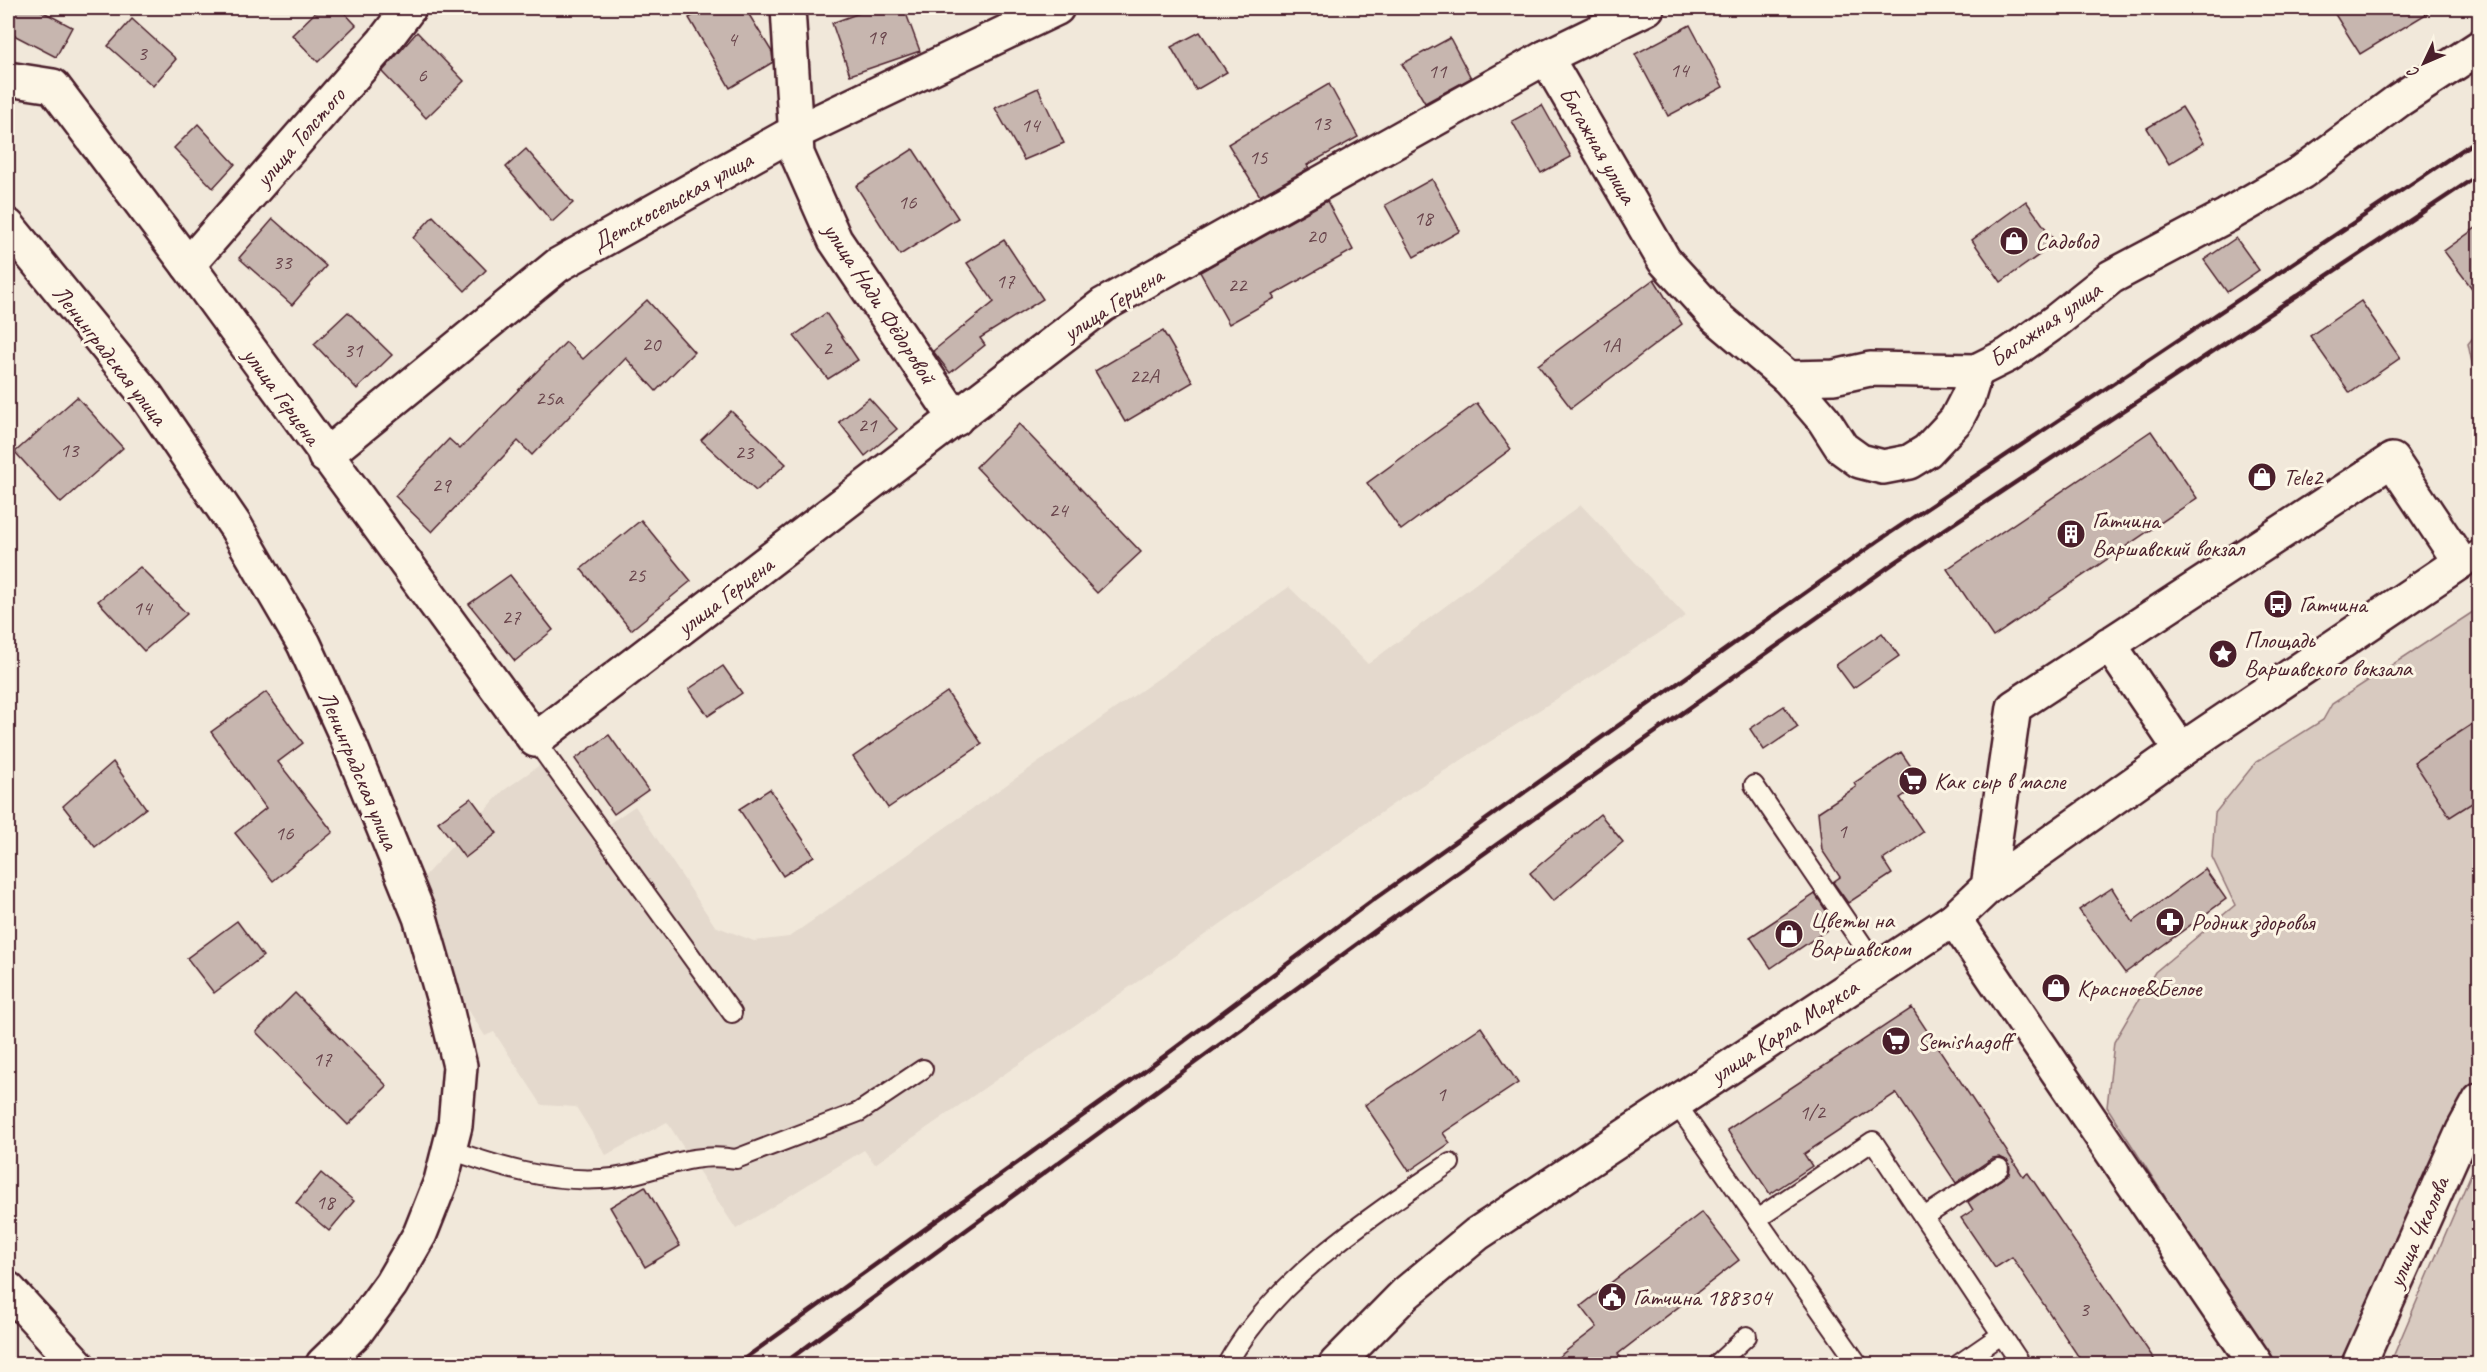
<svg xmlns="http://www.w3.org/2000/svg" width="2487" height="1372" font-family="Caveat,sans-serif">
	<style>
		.built { fill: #e4d9cd }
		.green { fill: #d8cac0; stroke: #917476; stroke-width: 1.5 }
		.building { fill: #c7b6af; stroke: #4a1f2b; stroke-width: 1.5 }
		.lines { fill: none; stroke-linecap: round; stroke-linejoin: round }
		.lane-casing { stroke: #4a1f2b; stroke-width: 22 }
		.street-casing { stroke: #4a1f2b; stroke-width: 38 }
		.secondary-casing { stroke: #4a1f2b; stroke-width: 38 }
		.lane { stroke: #fcf5e5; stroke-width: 18 }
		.street { stroke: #fcf5e5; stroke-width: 33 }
		.secondary { stroke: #fcf5e5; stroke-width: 33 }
		.rail { stroke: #4a1f2b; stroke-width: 4.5 }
		.labels { text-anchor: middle; stroke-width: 6; stroke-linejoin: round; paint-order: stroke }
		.number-label { font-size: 21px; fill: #69454c }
		.street-label { font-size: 24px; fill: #4a1f2b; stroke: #fcf5e5 }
		.poi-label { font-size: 24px; fill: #4a1f2b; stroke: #fcf5e5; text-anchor: start }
	</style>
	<rect width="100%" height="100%" fill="#f1e8da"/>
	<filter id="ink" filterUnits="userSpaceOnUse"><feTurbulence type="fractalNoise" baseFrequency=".0167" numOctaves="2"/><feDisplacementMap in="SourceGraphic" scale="12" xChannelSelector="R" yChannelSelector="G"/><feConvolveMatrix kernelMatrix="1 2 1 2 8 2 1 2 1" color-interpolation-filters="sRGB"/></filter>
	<g filter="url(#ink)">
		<polygon class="built" points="1581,505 1686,616 1399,800 875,1164 864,1150 736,1229 667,1122 606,1155 576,1107 542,1105 494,1032 485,1036 432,952 420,881 503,791 554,755 604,827 635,806 715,926 754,941 789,937 1289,587 1368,664"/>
		<g class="green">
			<polygon points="2479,330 2480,386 2479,386 2476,382 2468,344"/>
			<polygon points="2479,608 2479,1073 2339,1364 2273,1364 2107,1107 2114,1042 2155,972 2235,905 2212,857 2215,813 2256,762 2323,720 2332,704"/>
			<polygon points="2479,1155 2479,1364 2390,1364"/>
		</g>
		<g class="building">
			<polygon points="8,8 36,8 72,27 56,57 8,32"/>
			<polygon points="320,8 340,8 356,25 318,62 292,35"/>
			<polygon points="705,8 745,8 772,52 773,62 730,88 689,18"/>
			<polygon points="873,8 904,8 920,51 850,75 832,23"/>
			<polygon points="2331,8 2436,8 2360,54"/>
			<polygon points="132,19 176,59 153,86 108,46"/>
			<polygon points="1690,25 1723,87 1668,116 1635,54"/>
			<polygon points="417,32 464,81 426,118 382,72"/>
			<polygon points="1200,32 1227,72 1196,90 1171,47"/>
			<polygon points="1450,38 1471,78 1425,103 1402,64"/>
			<polygon points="1329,84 1358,137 1307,165 1309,168 1260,196 1228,144"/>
			<polygon points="1038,88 1064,143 1024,160 995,108"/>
			<polygon points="1542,105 1571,157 1541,173 1512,121"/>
			<polygon points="2182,107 2204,143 2169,164 2147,128"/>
			<polygon points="198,124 235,164 213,188 174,148"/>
			<polygon points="526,149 573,203 552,222 506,167"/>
			<polygon points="913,149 958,218 900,255 856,186"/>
			<polygon points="1432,179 1460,231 1414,257 1385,205"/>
			<polygon points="1327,201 1353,250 1273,295 1275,298 1229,324 1200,272"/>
			<polygon points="2026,201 2056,243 2001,282 1972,240"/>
			<polygon points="433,216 486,270 465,291 413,238"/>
			<polygon points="273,219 326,266 292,305 239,258"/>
			<polygon points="2480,225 2480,299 2444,251"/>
			<polygon points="2236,238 2259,270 2227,292 2204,260"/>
			<polygon points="1004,240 1043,299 980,338 985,345 950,373 933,351 994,302 967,263"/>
			<polygon points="1654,279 1682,324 1571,408 1538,365"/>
			<polygon points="647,300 694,352 656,391 626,358 532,455 518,441 432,532 395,496 449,439 460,449 566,342 583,359"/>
			<polygon points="2361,301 2400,358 2350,393 2310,336"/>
			<polygon points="348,312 392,355 357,389 314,344"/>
			<polygon points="826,313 858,360 828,379 794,336"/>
			<polygon points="1163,331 1193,382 1125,422 1095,371"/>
			<polygon points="77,397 123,448 61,503 15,452"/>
			<polygon points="869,398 897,429 865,456 839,422"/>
			<polygon points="1477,403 1511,449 1401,530 1367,483"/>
			<polygon points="731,411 786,464 756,491 701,440"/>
			<polygon points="1019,424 1141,552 1097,593 976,467"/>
			<polygon points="2151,431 2197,498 1993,637 1947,569"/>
			<polygon points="641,520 691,581 631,630 581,569"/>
			<polygon points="140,567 187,614 144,651 98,601"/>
			<polygon points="510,575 553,630 515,661 469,604"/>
			<polygon points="1882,633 1899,656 1853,688 1836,665"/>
			<polygon points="723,666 742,693 708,716 689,689"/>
			<polygon points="266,692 303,743 278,762 333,832 273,881 235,833 266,808 211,732"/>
			<polygon points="947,692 982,744 888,808 853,757"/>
			<polygon points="1784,706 1798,727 1764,750 1750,729"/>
			<polygon points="2480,719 2480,798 2450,817 2414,762"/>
			<polygon points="609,735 648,790 614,814 575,759"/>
			<polygon points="1901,752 1922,783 1900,798 1923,832 1883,860 1892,874 1848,903 1833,882 1840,877 1822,850 1818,812 1856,787 1854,783"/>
			<polygon points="113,762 146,808 95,847 63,806"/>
			<polygon points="770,789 814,856 783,876 739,809"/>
			<polygon points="471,798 497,833 465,858 438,822"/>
			<polygon points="1600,814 1623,842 1553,901 1530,873"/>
			<polygon points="2205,869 2226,899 2125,973 2079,910 2112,888 2133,922"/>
			<polygon points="1815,894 1829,915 1821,921 1827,930 1771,968 1750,937"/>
			<polygon points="237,921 263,956 214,993 187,958"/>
			<polygon points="295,993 387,1086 348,1125 256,1032"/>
			<polygon points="1912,1008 2023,1176 2028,1173 2158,1365 2084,1365 2012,1257 1995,1268 1961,1218 1973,1210 1968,1202 2009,1174 2010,1168 2008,1161 1999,1157 1993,1158 1956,1183 1896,1093 1804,1154 1812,1166 1770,1194 1727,1130"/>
			<polygon points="1481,1027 1518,1083 1443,1133 1450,1143 1409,1171 1365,1105"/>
			<polygon points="321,1173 354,1201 329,1231 296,1203"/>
			<polygon points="645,1186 680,1246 645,1267 610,1207"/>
			<polygon points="1702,1212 1739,1260 1618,1354 1626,1365 1548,1365 1597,1327 1581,1306"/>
		</g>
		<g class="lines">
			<g class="lane-casing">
				<g id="lane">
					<polyline points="2460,562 2480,548"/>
					<polyline points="535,740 732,1013"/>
					<polyline points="1754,785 1879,969"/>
					<polyline points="1675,1102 1858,1364"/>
					<path d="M449,1149C497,1167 549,1182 601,1179C650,1177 684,1150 736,1159L859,1112L923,1069"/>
					<polyline points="1924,1217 1999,1168"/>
					<polyline points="1757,1219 1873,1141 2021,1364"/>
					<path d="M1227,1364C1275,1278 1370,1217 1450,1163"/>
					<polyline points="1717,1364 1747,1336"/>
					<polyline points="1959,1364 2001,1335"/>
				</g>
			</g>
			<g class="street-casing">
				<g id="street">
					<polyline points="788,8 797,154 835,240 956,419"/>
					<polyline points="1546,57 1664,260 1716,317 1788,378 1824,420 1842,448 1860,461 1883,467 1909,462 1927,451 1956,420 1968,397 1976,371"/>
					<polyline points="8,79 53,86 188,265 535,740 1103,305 1546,57 1647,8"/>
					<polyline points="8,226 146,395 236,527 304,644 347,738 420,917 445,1004 460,1066 455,1126 441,1181 420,1234 391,1284 356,1332 323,1364"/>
					<polyline points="188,265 384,41 409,8"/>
					<polyline points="1788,378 1834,377 1870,369 1976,371 2008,355 2056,321 2111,277 2226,216 2302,172 2399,100 2480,47"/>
					<polyline points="325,456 558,265 784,138 1057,8"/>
					<polyline points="2109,644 2181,750"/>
					<polyline points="1954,919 1988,887 2181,750 2460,562 2392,460 2014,707 1988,887"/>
					<polyline points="8,1289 77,1364"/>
				</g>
			</g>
			<g class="secondary-casing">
				<g id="secondary">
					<polyline points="1336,1364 1406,1293 1477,1234 1954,919 2256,1364"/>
					<polyline points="2359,1364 2463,1131 2480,1100"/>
				</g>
			</g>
			<use href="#lane" class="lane"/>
			<use href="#street" class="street"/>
			<use href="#secondary" class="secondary"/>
			<g class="rail">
				<polyline points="737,1364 1131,1081 1370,902 1878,541 2480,138"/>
				<polyline points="783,1364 1379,928 1894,563 2480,174"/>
			</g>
		</g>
	</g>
	<defs>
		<g id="shop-disc" transform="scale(1.5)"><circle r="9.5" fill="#4a1f2b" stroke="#fcf5e5"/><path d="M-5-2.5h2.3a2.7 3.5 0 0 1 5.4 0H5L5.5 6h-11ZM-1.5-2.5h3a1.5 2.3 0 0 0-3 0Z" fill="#fff"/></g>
		<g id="building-disc" transform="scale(1.5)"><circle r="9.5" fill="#4a1f2b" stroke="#fcf5e5"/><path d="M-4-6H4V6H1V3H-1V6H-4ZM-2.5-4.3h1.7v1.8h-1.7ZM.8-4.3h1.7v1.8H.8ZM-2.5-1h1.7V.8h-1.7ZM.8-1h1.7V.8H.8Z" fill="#fff"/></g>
		<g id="bus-disc" transform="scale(1.5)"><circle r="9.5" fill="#4a1f2b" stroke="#fcf5e5"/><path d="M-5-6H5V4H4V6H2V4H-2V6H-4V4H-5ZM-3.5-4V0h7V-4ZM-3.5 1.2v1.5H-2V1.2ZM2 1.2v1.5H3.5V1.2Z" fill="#fff"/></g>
		<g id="sight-disc" transform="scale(1.5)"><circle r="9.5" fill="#4a1f2b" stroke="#fcf5e5"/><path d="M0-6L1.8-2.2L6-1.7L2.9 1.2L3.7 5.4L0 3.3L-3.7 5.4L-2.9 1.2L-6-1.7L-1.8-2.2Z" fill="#fff"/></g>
		<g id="supermarket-disc" transform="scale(1.5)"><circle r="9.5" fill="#4a1f2b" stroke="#fcf5e5"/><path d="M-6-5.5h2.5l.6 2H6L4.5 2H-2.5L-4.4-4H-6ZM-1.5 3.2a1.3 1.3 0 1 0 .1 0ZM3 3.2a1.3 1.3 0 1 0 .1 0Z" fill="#fff"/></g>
		<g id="pharmacy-disc" transform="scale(1.5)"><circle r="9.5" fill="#4a1f2b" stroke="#fcf5e5"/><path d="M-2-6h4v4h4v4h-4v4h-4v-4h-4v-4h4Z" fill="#fff"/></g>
		<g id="civic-disc" transform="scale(1.5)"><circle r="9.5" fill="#4a1f2b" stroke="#fcf5e5"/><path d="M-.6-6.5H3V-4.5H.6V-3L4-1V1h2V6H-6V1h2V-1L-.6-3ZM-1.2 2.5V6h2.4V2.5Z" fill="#fff"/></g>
	</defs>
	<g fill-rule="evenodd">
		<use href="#shop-disc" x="2014" y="241"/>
		<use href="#shop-disc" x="2262" y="477"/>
		<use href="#building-disc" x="2071" y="534"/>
		<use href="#bus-disc" x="2278" y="604"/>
		<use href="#sight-disc" x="2223" y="654"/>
		<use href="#supermarket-disc" x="1913" y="781"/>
		<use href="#pharmacy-disc" x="2170" y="922"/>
		<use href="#shop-disc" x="1789" y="934"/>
		<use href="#shop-disc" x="2056" y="988"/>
		<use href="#supermarket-disc" x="1896" y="1041"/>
		<use href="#civic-disc" x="1612" y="1297"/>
	</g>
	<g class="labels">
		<g class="number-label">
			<text x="876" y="44">19</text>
			<text x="732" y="46">4</text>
			<text x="142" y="60">3</text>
			<text x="1679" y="77">14</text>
			<text x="1437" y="78">11</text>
			<text x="422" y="82">6</text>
			<text x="1321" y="130">13</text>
			<text x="1030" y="132">14</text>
			<text x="1258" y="164">15</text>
			<text x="907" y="209">16</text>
			<text x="1423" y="225">18</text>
			<text x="1316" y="243">20</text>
			<text x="282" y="269">33</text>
			<text x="1005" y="288">17</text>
			<text x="1237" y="292">22</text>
			<text x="651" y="351">20</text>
			<text x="1610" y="352">1А</text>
			<text x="827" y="355">2</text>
			<text x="353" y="357">31</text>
			<text x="1144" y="383">22А</text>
			<text x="549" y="405">25а</text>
			<text x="867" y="432">21</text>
			<text x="69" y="457">13</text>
			<text x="744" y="459">23</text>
			<text x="441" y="492">29</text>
			<text x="1058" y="517">24</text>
			<text x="636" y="582">25</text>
			<text x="142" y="615">14</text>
			<text x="511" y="624">27</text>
			<text x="1842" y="838">1</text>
			<text x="284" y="840">16</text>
			<text x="322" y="1066">17</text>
			<text x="1441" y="1101">1</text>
			<text x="1812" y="1119">1/2</text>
			<text x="325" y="1209">18</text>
			<text x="2084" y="1316">3</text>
		</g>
		<g class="street-label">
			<text transform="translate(300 137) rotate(-49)" y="8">улица Толстого</text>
			<text transform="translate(1598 145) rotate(60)" y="8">Багажная улица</text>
			<text transform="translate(672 201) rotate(-29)" y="8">Детскосельская улица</text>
			<text transform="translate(880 303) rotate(57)" y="8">улица Нади Фёдоровой</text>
			<text transform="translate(1113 304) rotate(-33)" y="8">улица Герцена</text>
			<text transform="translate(2045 324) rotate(-35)" y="8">Багажная улица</text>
			<text transform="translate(110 355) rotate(52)" y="8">Ленинградская улица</text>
			<text transform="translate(282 396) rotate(54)" y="8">улица Герцена</text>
			<text transform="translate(725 596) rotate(-37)" y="8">улица Герцена</text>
			<text transform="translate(359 770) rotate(67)" y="8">Ленинградская улица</text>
			<text transform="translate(1784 1031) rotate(-33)" y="8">улица Карла Маркса</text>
			<text transform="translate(2418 1232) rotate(-66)" y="8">улица Чкалова</text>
		</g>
		<g class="poi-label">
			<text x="2035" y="249">Садовод</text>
			<text x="2283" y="485">Tele2</text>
			<text x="2092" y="528">Гатчина<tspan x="2092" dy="28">Варшавский вокзал</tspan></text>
			<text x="2299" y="612">Гатчина</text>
			<text x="2244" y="648">Площадь<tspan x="2244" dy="28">Варшавского вокзала</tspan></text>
			<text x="1934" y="789">Как сыр в масле</text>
			<text x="1810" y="928">Цветы на<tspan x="1810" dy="28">Варшавском</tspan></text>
			<text x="2191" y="930">Родник здоровья</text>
			<text x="2077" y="996">Красное&amp;Белое</text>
			<text x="1917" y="1049">Semishagoff</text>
			<text x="1633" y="1305">Гатчина 188304</text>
		</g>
	</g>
	<rect width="2487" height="1372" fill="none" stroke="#fcf5e5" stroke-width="30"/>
	<rect x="15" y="15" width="2457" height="1342" fill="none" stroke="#4a1f2b" stroke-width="2" filter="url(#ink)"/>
	<g transform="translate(2424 63) rotate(226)" stroke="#fcf5e5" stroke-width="4.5" paint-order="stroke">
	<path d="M0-4.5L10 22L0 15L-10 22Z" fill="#4a1f2b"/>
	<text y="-9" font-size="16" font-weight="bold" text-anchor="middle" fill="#4a1f2b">С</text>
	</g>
</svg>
